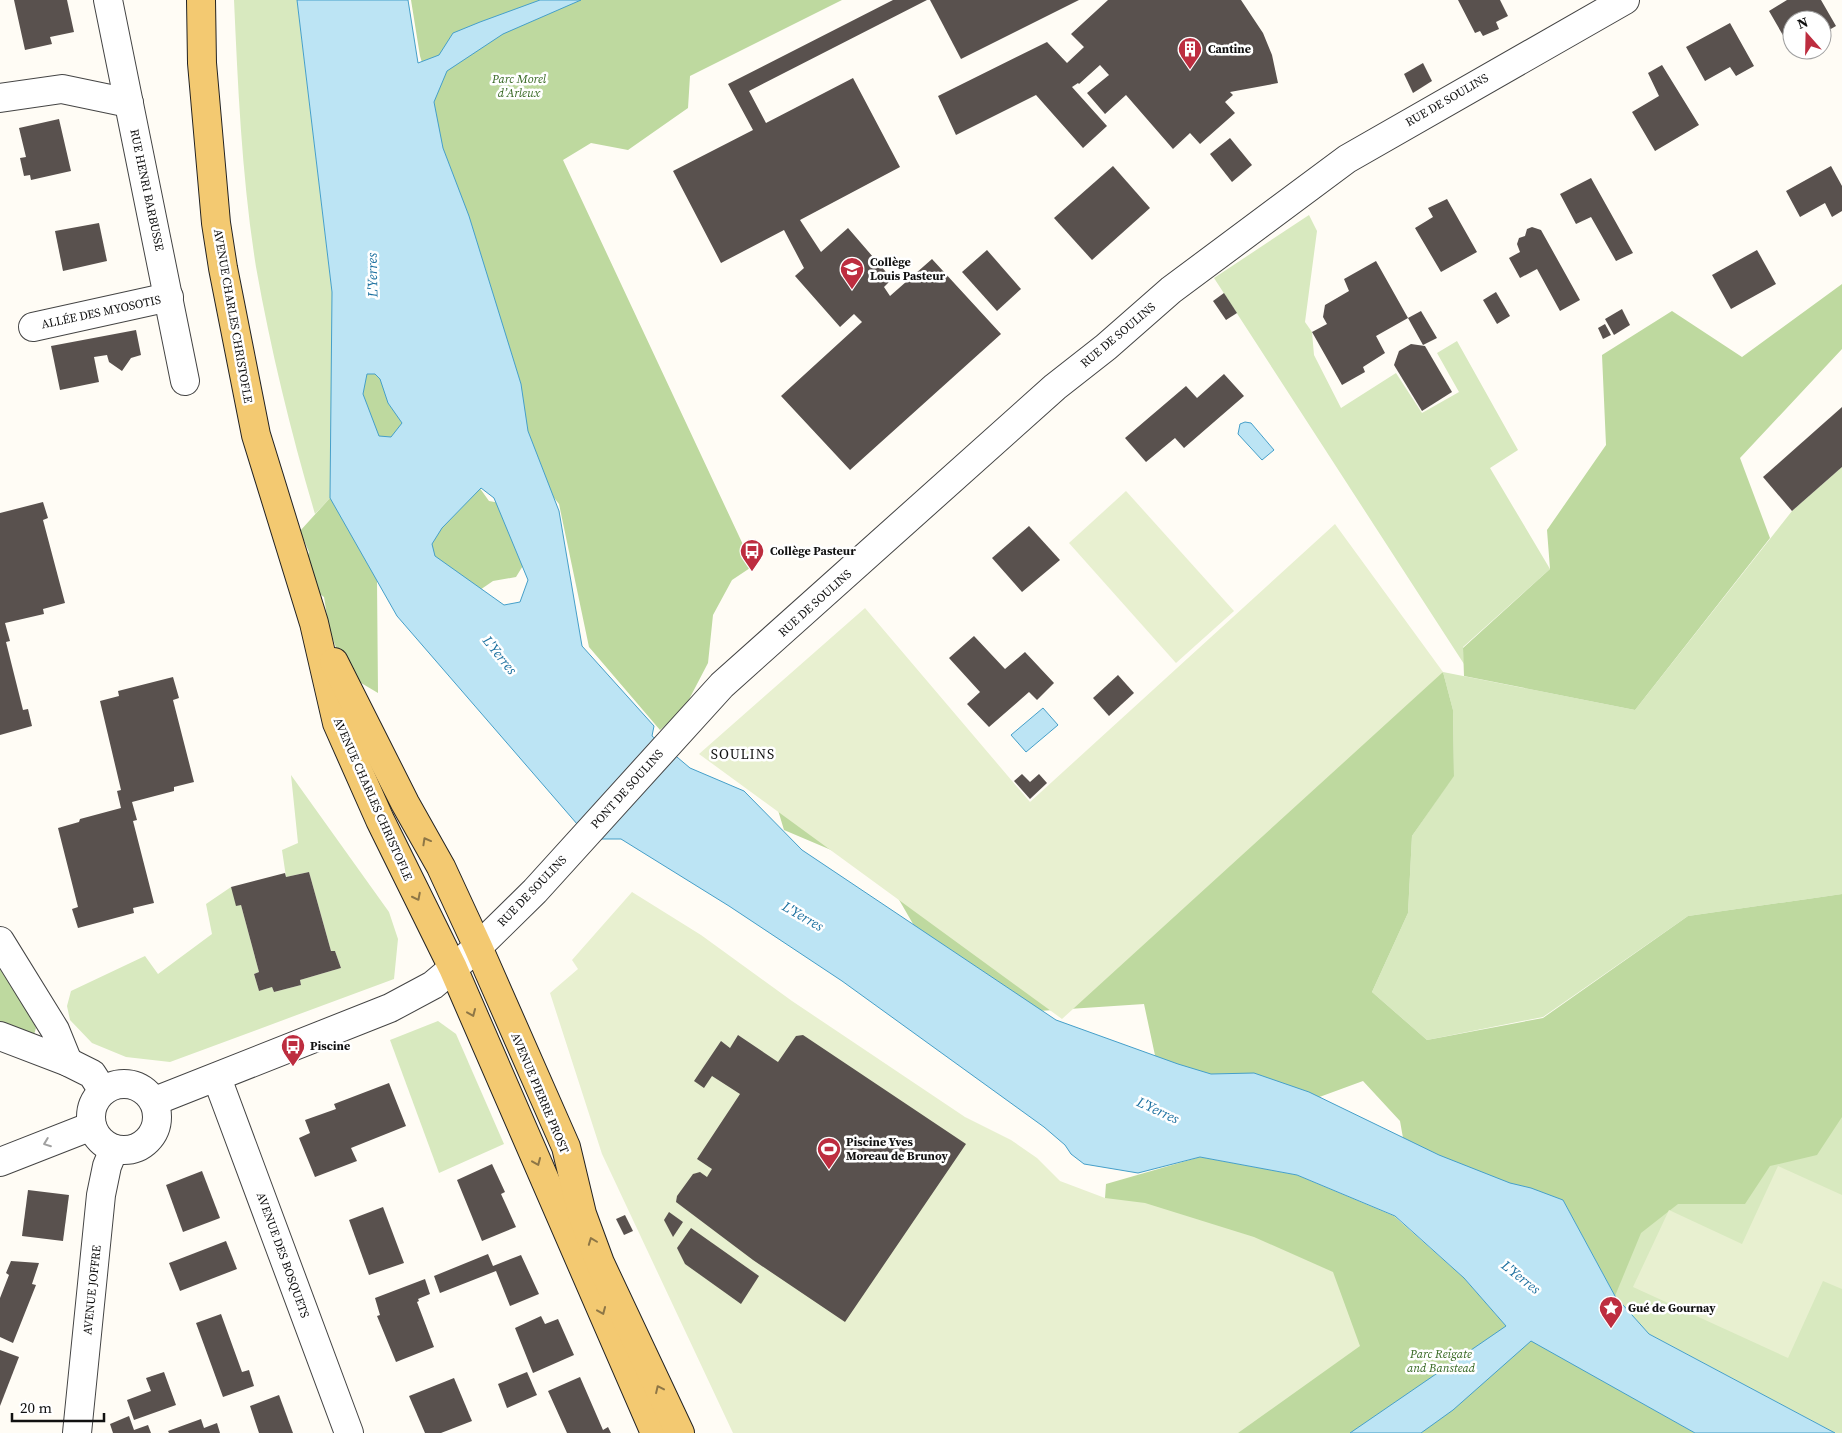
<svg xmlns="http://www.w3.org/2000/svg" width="1842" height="1433" font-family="'Source Serif 4',serif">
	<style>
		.green { fill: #d8e9bf }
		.forest { fill: #bed99f }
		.pitch { fill: #e8f0d0 }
		.water { fill: #bce4f4; stroke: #459fc9; fill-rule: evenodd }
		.building { fill: #59514e }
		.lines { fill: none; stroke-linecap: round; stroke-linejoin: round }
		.minor-casing { stroke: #444; stroke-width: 30 }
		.major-casing { stroke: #222; stroke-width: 30 }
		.minor { stroke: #fff; stroke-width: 28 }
		.major { stroke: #f3c971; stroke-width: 28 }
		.oneway { stroke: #8d7646 }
		.oneway2 { stroke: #a0a0a0 }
		.labels { text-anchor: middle; stroke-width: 5; stroke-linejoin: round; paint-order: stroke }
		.poi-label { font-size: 12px; font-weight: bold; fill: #111; stroke: #fff; text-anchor: start }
		.park-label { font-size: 12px; font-style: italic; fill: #366822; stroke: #fff }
		.street-label { font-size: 12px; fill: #111; stroke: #fff }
		.water-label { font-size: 14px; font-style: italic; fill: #1d71a0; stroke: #fff }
		.neighbourhood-label { font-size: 14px; letter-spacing: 1px; fill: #111; stroke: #fff }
	</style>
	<rect width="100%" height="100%" fill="#fffcf5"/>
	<g class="green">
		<path d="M234,0H297L332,292L330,498L315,514C291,433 271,351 256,267C242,179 238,89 234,0Z"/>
		<polygon points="1309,215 1317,231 1305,322 1312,332 1314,355 1341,408 1396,373 1422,413 1459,392 1437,353 1457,341 1518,450 1490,468 1550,569 1463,647 1464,664 1214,278"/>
		<polygon points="1842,467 1842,894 1688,916 1543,1017 1427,1040 1372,992 1408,913 1412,836 1454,775 1453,710 1443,672 1635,710 1792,511"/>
		<polygon points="291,775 389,912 398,939 394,979 170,1062 126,1057 92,1043 70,1020 67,1006 71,991 145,956 158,974 212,934 206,904 231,887 241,905 259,972 254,974 259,991 272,987 274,992 301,985 300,980 341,968 335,951 331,951 309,872 286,877 282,850 298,843"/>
		<polygon points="438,1021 456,1034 504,1144 439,1173 390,1040"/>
		<polygon points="1842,1060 1842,1433 1835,1433 1649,1334 1615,1296 1594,1256"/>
	</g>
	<g class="forest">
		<polygon points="411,0 842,0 690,76 688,108 628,150 591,143 563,160 753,566 732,580 713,615 708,663 684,709 660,730 589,647 559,504 514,448 439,287 434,101 420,56"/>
		<polygon points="1842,284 1842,349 1740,458 1770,538 1635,710 1464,676 1463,648 1550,569 1547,530 1606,445 1602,355 1672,311 1742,357"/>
		<polygon points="367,354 406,426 399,450 373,441 358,381"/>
		<polygon points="479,487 489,501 500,503 524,564 516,577 493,581 477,592 411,548"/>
		<polygon points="330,498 360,515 377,581 378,693 346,674 329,629 324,597 309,586 304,569 309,552 300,531"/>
		<polygon points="1443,672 1453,710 1454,776 1412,836 1408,913 1372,992 1427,1040 1543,1018 1688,916 1842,894 1842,1117 1817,1155 1770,1166 1745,1204 1678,1204 1641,1233 1615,1296 1563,1200 1408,1166 1400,1121 1363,1081 1284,1110 1159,1074 1144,1004 993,1014 946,981 883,872 784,830 771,787 963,822 1320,732"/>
		<polygon points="0,967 21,998 36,1028 34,1035 0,1026"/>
		<polygon points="1200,1157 1297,1175 1394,1216 1464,1278 1506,1326 1695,1433 1168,1433 1105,1198 1106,1184"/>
	</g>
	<g class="pitch">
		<polygon points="1126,491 1234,611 1176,663 1069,543"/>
		<polygon points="1335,524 1443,672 1062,1019 699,754 865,608 1030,802"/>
		<polygon points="632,892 701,935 792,1001 965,1117 1011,1140 1037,1158 1060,1181 1105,1198 1145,1203 1254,1237 1333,1272 1360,1346 1238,1433 733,1433 602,1154 550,993 578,969 572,960"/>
		<polygon points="1778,1166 1842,1195 1842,1289 1823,1281 1788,1358 1633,1287 1669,1210 1742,1244"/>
	</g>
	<g class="water">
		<path d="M297,0H408L418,63L439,55L453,33L480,22L540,0H581L503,34L447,71L434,102L443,148L469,216L521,384L528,431L559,511L582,646L654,726L652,736L690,768L744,791L802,850L1056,1020L1178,1064L1211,1074L1254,1073L1309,1092L1439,1155L1510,1183L1531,1188L1563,1200L1615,1296L1649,1334L1835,1433H1695L1531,1341L1453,1410L1421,1433H1350L1506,1326L1464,1278L1395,1216L1297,1175L1200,1157L1138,1173L1084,1164L1071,1154L1065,1145L1044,1127L842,981L729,906L621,839H592L584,832L397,616L330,498L332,292ZM367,374H375L380,379L388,403L402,423L391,437L379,436L363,394ZM481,488L494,498L528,580L520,602L504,605L435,556L432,544L442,528Z"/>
		<polygon points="1245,422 1251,423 1274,450 1262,460 1238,434 1240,424"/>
		<polygon points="1043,708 1058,725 1026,752 1011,735"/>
	</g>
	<g class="building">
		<polygon points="14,0 67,0 74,32 50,37 52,44 25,50"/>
		<polygon points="893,0 927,0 749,91 766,123 853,78 900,167 800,220 821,252 848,228 892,279 884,287 890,296 932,259 1001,334 850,470 781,396 862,322 854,314 840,327 795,276 804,268 784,230 721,263 673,171 753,130 728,84"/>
		<polygon points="930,0 1079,0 961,59"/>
		<polygon points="1108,0 1241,0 1263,33 1272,55 1278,83 1230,92 1233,95 1225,102 1235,113 1200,144 1190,133 1173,149 1126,95 1105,114 1087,93 1109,75 1100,65 1079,84 1078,83 1072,87 1107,126 1083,148 1036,95 956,135 938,96 1047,42 1067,63 1084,47 1071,34"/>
		<polygon points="1458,0 1500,0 1508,16 1496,22 1499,29 1483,36 1480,31 1475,33"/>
		<polygon points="1787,0 1821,0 1836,26 1822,34 1822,20 1792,20 1792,42 1788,44 1769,11"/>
		<polygon points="1730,23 1754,66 1736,76 1730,67 1705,81 1686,47"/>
		<polygon points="1423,63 1432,81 1413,93 1404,74"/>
		<polygon points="1662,65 1699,125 1655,151 1632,112 1659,96 1648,73"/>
		<polygon points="59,119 71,171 31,180 30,175 24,176 20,158 26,157 19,128"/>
		<polygon points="1230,138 1252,165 1232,182 1210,154"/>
		<polygon points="1113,166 1150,208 1092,260 1054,218"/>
		<polygon points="1831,166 1842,186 1842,211 1832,217 1825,203 1800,217 1786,191"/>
		<polygon points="1591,178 1633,253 1616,261 1591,217 1576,224 1560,194"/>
		<polygon points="1447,199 1477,252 1441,272 1415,228 1433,217 1428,208"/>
		<polygon points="99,223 107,261 63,271 55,231"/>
		<polygon points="1532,227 1541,230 1580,300 1560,311 1537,269 1520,278 1509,258 1520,252 1517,244 1519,238 1525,236 1527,229"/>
		<polygon points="987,250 1021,289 997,311 962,272"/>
		<polygon points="1757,250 1776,284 1731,309 1712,275"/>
		<polygon points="1376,261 1408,318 1421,311 1437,338 1423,345 1408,318 1376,336 1385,353 1363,367 1365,372 1342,385 1312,332 1327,324 1323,317 1325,305 1349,291 1344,279"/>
		<polygon points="1496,292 1510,316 1497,324 1483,300"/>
		<polygon points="1224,293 1237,313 1226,320 1213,301"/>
		<polygon points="1622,309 1630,325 1614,335 1605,319"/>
		<polygon points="1605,324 1611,335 1603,339 1598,328"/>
		<polygon points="136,330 141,355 131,358 122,371 109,362 107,355 94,357 99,382 60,390 51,346"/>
		<polygon points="1411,344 1425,346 1452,392 1422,411 1394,365 1399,351"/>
		<polygon points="1224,374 1244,396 1184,448 1175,438 1146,462 1125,438 1186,386 1197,398"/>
		<polygon points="1842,407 1842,467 1792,511 1763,477"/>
		<polygon points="43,502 48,518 43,520 65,603 43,609 44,614 5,623 10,641 6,642 23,710 28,709 32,726 0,735 0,513"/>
		<polygon points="1029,526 1060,560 1022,592 992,558"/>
		<polygon points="974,636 1005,669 1025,652 1054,683 1037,700 1029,692 989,727 967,704 980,692 949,658"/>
		<polygon points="1118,675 1134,693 1109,716 1093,698"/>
		<polygon points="173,677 179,698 173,700 194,782 174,787 174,791 132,802 137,820 133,821 154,903 133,908 134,913 78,928 72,909 78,907 58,828 79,822 80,819 121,808 117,791 121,790 100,701 119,696 118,691"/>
		<polygon points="1022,774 1030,782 1039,774 1047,783 1030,799 1014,781"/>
		<polygon points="309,872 331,951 335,951 341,968 300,980 301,985 274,992 272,987 259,991 254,974 259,972 241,905 236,906 231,887 285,873 286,877"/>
		<polygon points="738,1035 778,1062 796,1036 803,1035 966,1144 845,1322 753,1260 676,1202 677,1196 693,1174 700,1172 707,1177 712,1169 697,1159 740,1094 712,1076 704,1088 694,1081 721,1041 730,1048"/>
		<polygon points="389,1083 406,1126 351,1148 357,1161 315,1177 299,1138 310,1133 305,1120 336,1109 334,1104"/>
		<polygon points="492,1164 505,1192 501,1194 516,1227 482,1241 457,1180"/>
		<polygon points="202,1171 220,1218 183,1232 166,1185"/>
		<polygon points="28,1190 69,1195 63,1241 22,1236"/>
		<polygon points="383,1207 404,1263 369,1275 349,1220"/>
		<polygon points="669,1212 683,1222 673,1237 664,1220"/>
		<polygon points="625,1215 633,1231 624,1235 616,1219"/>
		<polygon points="691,1228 759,1276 741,1304 685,1264 677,1248"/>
		<polygon points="226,1241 237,1269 180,1291 169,1263"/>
		<polygon points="488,1254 493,1266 521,1255 539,1294 510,1306 496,1271 440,1293 434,1276"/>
		<polygon points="11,1261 39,1263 32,1284 36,1285 13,1343 0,1337 0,1298 9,1275 6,1273"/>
		<polygon points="425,1279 430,1294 418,1299 419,1301 417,1302 434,1347 396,1362 377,1316 380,1315 375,1298"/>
		<polygon points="221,1314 242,1372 249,1370 254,1386 223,1397 196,1323"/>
		<polygon points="541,1316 545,1324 558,1319 574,1355 533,1373 515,1328"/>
		<polygon points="0,1350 19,1357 0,1406"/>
		<polygon points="164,1372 176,1405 134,1420 127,1400 151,1391 146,1378"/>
		<polygon points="527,1372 537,1395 507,1408 498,1384"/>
		<polygon points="580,1377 603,1430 608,1427 611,1433 567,1433 548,1391"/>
		<polygon points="454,1378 472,1421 441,1433 425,1433 409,1396"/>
		<polygon points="279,1395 293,1433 259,1433 250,1406"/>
		<polygon points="129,1416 134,1430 148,1425 151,1433 113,1433 110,1424"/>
		<polygon points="201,1419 204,1428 217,1423 220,1433 169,1433 168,1431"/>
	</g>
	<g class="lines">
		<g class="minor-casing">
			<g id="minor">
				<polyline points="108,0 185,381"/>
				<polyline points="0,98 62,89 129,103"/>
				<polyline points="33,327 169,297"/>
				<polyline points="0,941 55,1030 68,1062"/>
				<polyline points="0,1036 68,1062 92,1074 103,1091"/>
				<polyline points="217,1078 349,1433"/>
				<circle cx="124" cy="1117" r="33"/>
				<polyline points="155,1101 390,1008 433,985 478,947 535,891 722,685 1055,387 1106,347 1171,290 1347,159 1625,0"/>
				<polyline points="0,1162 92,1126"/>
				<polyline points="77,1433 101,1195 107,1166 114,1149"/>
			</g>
		</g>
		<g class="major-casing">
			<g id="major">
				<polyline points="201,0 202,63 216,223 223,268 256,435 314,623 337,723 380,820 453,968 655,1433"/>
				<polyline points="334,662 405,803 441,867 478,947 566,1147 582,1214 600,1263 680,1433"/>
			</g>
		</g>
		<use href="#minor" class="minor"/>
		<use href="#major" class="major"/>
	</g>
	<defs><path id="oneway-chevron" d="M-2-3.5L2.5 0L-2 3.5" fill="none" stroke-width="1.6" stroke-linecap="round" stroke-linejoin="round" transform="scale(1.25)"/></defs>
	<g class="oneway">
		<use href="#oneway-chevron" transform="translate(426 841) rotate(-119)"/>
		<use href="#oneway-chevron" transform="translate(417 897) rotate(63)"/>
		<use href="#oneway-chevron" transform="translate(472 1013) rotate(67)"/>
		<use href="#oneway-chevron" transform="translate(537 1162) rotate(67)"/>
		<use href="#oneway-chevron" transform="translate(592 1241) rotate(-111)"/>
		<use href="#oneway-chevron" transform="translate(602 1311) rotate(67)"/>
		<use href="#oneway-chevron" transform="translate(659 1389) rotate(-115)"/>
	</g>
	<use class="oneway2" href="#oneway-chevron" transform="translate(47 1143) rotate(159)"/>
	<defs>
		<g id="building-pin" transform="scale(1.25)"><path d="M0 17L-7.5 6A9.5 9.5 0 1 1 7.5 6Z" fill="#bd2d3f" stroke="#fff"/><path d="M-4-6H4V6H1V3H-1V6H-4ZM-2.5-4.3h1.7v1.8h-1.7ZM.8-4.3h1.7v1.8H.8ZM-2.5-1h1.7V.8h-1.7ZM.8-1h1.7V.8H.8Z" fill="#fff"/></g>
		<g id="school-pin" transform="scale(1.25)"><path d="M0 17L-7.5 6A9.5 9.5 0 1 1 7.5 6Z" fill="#bd2d3f" stroke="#fff"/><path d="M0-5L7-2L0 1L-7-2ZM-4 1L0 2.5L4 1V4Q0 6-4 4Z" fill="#fff"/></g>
		<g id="bus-pin" transform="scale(1.25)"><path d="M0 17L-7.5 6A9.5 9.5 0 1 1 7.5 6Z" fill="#bd2d3f" stroke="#fff"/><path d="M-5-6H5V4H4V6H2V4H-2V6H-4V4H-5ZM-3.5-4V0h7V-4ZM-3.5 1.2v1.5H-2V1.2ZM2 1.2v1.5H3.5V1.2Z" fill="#fff"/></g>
		<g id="stadium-pin" transform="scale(1.25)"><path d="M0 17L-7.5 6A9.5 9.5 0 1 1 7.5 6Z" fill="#bd2d3f" stroke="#fff"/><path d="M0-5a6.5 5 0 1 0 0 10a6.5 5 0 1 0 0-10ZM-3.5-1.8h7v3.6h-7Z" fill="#fff"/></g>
		<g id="sight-pin" transform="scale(1.25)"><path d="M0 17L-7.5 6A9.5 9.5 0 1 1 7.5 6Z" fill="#bd2d3f" stroke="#fff"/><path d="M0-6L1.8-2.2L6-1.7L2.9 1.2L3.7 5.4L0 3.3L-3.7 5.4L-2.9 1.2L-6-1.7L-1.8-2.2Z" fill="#fff"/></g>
	</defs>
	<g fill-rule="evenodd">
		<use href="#building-pin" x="1190" y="49"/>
		<use href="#school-pin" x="852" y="269"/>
		<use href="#bus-pin" x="752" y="551"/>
		<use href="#bus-pin" x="293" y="1046"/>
		<use href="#stadium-pin" x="829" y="1149"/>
		<use href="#sight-pin" x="1611" y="1308"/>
	</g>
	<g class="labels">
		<g class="poi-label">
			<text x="1208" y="53">Cantine</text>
			<text x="870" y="266">Collège<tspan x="870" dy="14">Louis Pasteur</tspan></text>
			<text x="770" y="555">Collège Pasteur</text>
			<text x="310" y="1050">Piscine</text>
			<text x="846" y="1146">Piscine Yves<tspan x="846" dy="14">Moreau de Brunoy</tspan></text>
			<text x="1628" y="1312">Gué de Gournay</text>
		</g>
		<g class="park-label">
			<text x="519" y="83">Parc Morel<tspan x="519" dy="14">d’Arleux</tspan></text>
			<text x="1441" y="1358">Parc Reigate<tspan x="1441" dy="14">and Banstead</tspan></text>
		</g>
		<g class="street-label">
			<text transform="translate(1447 100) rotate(-30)" y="4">RUE DE SOULINS</text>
			<text transform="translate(147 190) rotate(78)" y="4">RUE HENRI BARBUSSE</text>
			<text transform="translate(101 312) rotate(-12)" y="4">ALLÉE DES MYOSOTIS</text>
			<text transform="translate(233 316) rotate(80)" y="4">AVENUE CHARLES CHRISTOFLE</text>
			<text transform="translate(1118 335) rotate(-40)" y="4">RUE DE SOULINS</text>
			<text transform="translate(815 603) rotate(-42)" y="4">RUE DE SOULINS</text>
			<text transform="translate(627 789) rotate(-48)" y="4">PONT DE SOULINS</text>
			<text transform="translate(373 799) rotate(66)" y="4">AVENUE CHARLES CHRISTOFLE</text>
			<text transform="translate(532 891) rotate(-46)" y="4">RUE DE SOULINS</text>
			<text transform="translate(540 1093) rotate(67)" y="4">AVENUE PIERRE PROST</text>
			<text transform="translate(283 1255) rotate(70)" y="4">AVENUE DES BOSQUETS</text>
			<text transform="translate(92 1290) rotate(-84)" y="4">AVENUE JOFFRE</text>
		</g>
		<g class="water-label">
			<text transform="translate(372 275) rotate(-91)" y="5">L'Yerres</text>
			<text transform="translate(500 655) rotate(51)" y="5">L'Yerres</text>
			<text transform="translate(803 916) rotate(30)" y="5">L'Yerres</text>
			<text transform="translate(1158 1110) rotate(25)" y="5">L'Yerres</text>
			<text transform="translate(1521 1277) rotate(38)" y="5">L'Yerres</text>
		</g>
		<g class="neighbourhood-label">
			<text x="743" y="759">SOULINS</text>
		</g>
	</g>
	<g transform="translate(1807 35) rotate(340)"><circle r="24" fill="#ffffff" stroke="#a0a0a0"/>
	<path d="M0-4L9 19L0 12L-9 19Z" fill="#bd2d3f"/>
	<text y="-8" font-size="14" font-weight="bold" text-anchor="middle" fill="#111111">N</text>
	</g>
	<path d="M12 1413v8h92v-8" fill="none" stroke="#111111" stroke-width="2.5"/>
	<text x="20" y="1413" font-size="15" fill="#111111" stroke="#ffffff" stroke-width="4" paint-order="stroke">20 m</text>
</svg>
